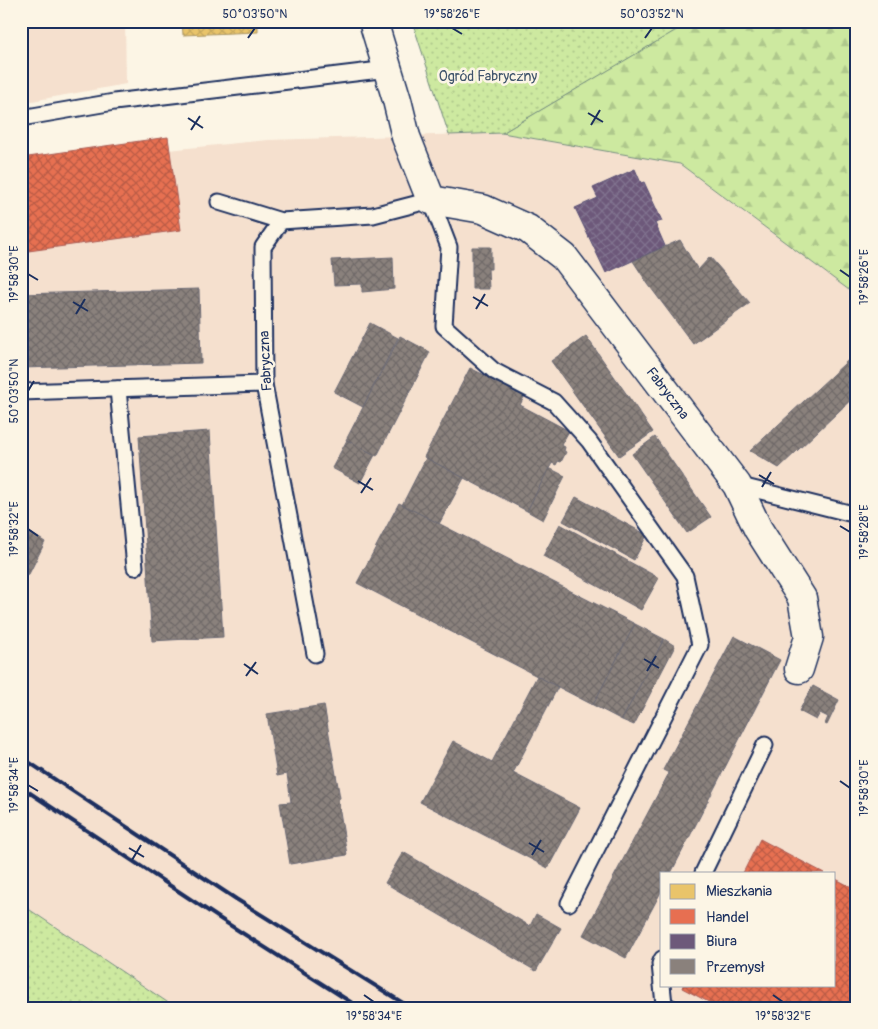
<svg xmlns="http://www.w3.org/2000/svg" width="878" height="1029" font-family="Pangolin,sans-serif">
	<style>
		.built { fill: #f5e0ce; fill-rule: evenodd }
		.forest { fill: url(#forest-firs); stroke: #748c7f }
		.park { fill: url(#park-dots); stroke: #748c7f }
		.homes { fill: url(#homes-cross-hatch); stroke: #ab9766 }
		.shops { fill: url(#shops-cross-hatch); stroke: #aa5c55 }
		.offices { fill: url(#offices-cross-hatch); stroke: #544c72 }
		.industry { fill: url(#industry-cross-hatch); stroke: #696873 }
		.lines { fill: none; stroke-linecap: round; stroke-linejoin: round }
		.lane-casing { stroke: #1b2f5e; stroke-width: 19 }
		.street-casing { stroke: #1b2f5e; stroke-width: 31 }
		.lane { stroke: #fcf5e5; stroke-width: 15 }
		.street { stroke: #fcf5e5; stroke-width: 28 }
		.rail { stroke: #1b2f5e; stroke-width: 4 }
		.ticks { fill: none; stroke: #1b2f5e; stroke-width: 2 }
		.labels { text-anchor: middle; stroke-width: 5; stroke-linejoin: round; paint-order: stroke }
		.park-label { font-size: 14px; fill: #3f546b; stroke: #fcf5e5 }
		.street-label { font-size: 14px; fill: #1b2f5e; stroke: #fcf5e5 }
		.neatline { fill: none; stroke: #1b2f5e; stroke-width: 2 }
		.ticks-label { font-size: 12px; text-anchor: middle; fill: #1b2f5e }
	</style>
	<defs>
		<pattern id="forest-firs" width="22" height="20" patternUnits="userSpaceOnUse" patternTransform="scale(1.25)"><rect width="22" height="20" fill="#cde9a0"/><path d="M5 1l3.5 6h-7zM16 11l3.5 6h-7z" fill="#afc88c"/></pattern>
		<pattern id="park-dots" width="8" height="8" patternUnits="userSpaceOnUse" patternTransform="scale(1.25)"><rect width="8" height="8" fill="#cde9a0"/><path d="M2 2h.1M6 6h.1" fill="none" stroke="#afc88c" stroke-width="1.8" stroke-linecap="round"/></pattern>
		<pattern id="homes-cross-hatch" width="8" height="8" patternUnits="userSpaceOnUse" patternTransform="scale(1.25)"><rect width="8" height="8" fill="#e9c46a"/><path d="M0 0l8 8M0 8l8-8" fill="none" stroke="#c7a95e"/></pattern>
		<pattern id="shops-cross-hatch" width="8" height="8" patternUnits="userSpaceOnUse" patternTransform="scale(1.25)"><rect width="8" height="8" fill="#e76f51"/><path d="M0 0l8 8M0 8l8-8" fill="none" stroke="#ba5c46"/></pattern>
		<pattern id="offices-cross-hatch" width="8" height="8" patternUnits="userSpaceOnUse" patternTransform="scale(1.25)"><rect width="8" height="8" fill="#6d597a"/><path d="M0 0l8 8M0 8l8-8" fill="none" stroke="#80738f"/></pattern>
		<pattern id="industry-cross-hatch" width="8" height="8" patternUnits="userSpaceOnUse" patternTransform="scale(1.25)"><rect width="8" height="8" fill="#8a817c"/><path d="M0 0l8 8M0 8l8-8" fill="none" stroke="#706a69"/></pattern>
	</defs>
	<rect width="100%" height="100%" fill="#fcf5e5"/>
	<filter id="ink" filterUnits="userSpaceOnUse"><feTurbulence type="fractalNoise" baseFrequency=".02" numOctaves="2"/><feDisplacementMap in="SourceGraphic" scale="10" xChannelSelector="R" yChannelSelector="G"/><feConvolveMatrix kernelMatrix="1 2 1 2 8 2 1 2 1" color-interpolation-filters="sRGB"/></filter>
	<g filter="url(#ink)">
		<g class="built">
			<polygon points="21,21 125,21 126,84 21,103"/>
			<path d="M502,133L680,164L745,212L853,293L857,298V1008H176L21,904V165L268,140ZM662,873H834V985H662Z"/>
		</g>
		<polygon class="forest" points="690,21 851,21 857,40 857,298 853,293 680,164 502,133"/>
		<g class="park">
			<polygon points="412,21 690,21 690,22 502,133 449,135"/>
			<polygon points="21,904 176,1008 21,1008"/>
		</g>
		<polygon class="homes" points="182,21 258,21 258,32 183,35"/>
		<g class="shops">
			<polygon points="168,137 181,230 21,252 21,158"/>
			<polygon points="760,839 824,873 743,873"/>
			<polygon points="834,878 857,890 857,1008 720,1008 682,988 683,985 834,985"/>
		</g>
		<polygon class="offices" points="635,169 641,183 644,182 662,221 655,223 665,246 606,273 575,208 598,198 593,188"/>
		<g class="industry">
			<polygon points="680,240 698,270 710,257 750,303 693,344 648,284 633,261"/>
			<polygon points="472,247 491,247 491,269 488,269 489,289 472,289"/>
			<polygon points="393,257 394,289 362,292 362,284 334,285 332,260"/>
			<polygon points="199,289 201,363 21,368 21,294"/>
			<polygon points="370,323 398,338 363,407 334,392"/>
			<polygon points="400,336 430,352 377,456 346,440"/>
			<polygon points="586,336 653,432 619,456 551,361"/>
			<polygon points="857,352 857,394 779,468 750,451"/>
			<polygon points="470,368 525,395 520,405 569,431 561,445 565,447 564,451 566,452 561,462 558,461 556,465 552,463 527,511 424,457"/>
			<polygon points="210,431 223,637 152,641 139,436"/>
			<polygon points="655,437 711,517 687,533 632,454"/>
			<polygon points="347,440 375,455 360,483 332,468"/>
			<polygon points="426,458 464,478 439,524 402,505"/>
			<polygon points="549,468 565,476 543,520 527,511"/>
			<polygon points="576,497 647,535 634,560 563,521"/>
			<polygon points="399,503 635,624 593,705 357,583"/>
			<polygon points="560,524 659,578 641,610 543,556"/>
			<polygon points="21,527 45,542 28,576 21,572"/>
			<polygon points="635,624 664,639 622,720 593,705"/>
			<polygon points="734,636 780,660 671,873 662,873 662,890 626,958 583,935 669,773 663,770"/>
			<polygon points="664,639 675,646 634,725 622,720"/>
			<polygon points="537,676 558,687 513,773 580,808 548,868 420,802 453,741 492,762"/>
			<polygon points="813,686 839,700 827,725 825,724 828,717 820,713 816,720 799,711"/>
			<polygon points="324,705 340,798 338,799 347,855 290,864 280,803 291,802 287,774 277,776 267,714"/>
			<polygon points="403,852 530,926 536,914 561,928 536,971 385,883"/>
		</g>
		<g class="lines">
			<g class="lane-casing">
				<g id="lane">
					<polyline points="21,118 114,102 388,69"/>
					<polyline points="219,202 281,221"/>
					<polyline points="118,389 135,567"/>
					<polyline points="21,392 264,384"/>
					<polyline points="737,485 857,515"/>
					<polyline points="315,654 264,384 263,247 281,221 373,215 431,200 449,247 444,326 494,371 554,402 589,441 685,576 700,645 569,903"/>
					<polyline points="703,873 765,745"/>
					<polyline points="662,959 660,964 662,984"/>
					<polyline points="662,985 664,1004 671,1008"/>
				</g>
			</g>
			<g class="street-casing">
				<polyline id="street" points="373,21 397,100 406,137 431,200 483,209 528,229 564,257 737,485 758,529 802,598 809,637 799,669"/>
			</g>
			<use href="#lane" class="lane"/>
			<use href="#street" class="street"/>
			<g class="rail">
				<polyline points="21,757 236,899 411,1008"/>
				<polyline points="21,787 222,920 360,1008"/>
			</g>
		</g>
	</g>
	<path class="ticks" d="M452,28L462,34M248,38L255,28M645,38L652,28M588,113L603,122M188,118L203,128M591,125L600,110M191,130L200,116M840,270L850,277M28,274L38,280M473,297L488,306M73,302L88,311M476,309L485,294M76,314L85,299M28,391L34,381M759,475L774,484M358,481L373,490M762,487L771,472M361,493L371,478M840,526L850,532M28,529L38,536M644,659L659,668M244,664L258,674M647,671L656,656M246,676L256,662M840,781L850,788M28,785L38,791M529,843L544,852M129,848L144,857M532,855L541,840M132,860L141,845M364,995L374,1002M773,995L783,1002"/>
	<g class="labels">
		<g class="park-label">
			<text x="488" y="81">Ogród Fabryczny</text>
		</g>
		<g class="street-label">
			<text transform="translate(265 361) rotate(-93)" y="5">Fabryczna</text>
			<text transform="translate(668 393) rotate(53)" y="5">Fabryczna</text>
		</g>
	</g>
	<rect width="878" height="1029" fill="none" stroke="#fcf5e5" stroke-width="55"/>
	<rect x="660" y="872" width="175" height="115" fill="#fcf5e5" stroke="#a2a6af"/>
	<rect x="670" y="884" width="25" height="15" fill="#e9c46a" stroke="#a2a6af"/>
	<text x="706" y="896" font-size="15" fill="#1b2f5e">Mieszkania</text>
	<rect x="670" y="909" width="25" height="15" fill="#e76f51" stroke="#a2a6af"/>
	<text x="706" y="922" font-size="15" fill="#1b2f5e">Handel</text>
	<rect x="670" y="934" width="25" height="15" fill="#6d597a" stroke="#a2a6af"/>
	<text x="706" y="946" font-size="15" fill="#1b2f5e">Biura</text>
	<rect x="670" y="959" width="25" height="15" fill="#8a817c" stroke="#a2a6af"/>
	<text x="706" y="972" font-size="15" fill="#1b2f5e">Przemysł</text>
	<rect x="28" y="28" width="822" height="974" class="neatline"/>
	<g class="ticks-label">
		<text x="255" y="18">50°03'50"N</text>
		<text x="452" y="18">19°58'26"E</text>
		<text x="652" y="18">50°03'52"N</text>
		<text transform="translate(14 274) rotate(-90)" y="4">19°58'30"E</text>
		<text transform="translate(864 277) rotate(-90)" y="4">19°58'26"E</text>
		<text transform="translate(14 391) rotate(-90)" y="4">50°03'50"N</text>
		<text transform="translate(14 529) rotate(-90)" y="4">19°58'32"E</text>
		<text transform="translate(864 532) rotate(-90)" y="4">19°58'28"E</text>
		<text transform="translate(14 785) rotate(-90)" y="4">19°58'34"E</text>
		<text transform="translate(864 788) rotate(-90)" y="4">19°58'30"E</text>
		<text x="374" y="1020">19°58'34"E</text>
		<text x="783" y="1020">19°58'32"E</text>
	</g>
</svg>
